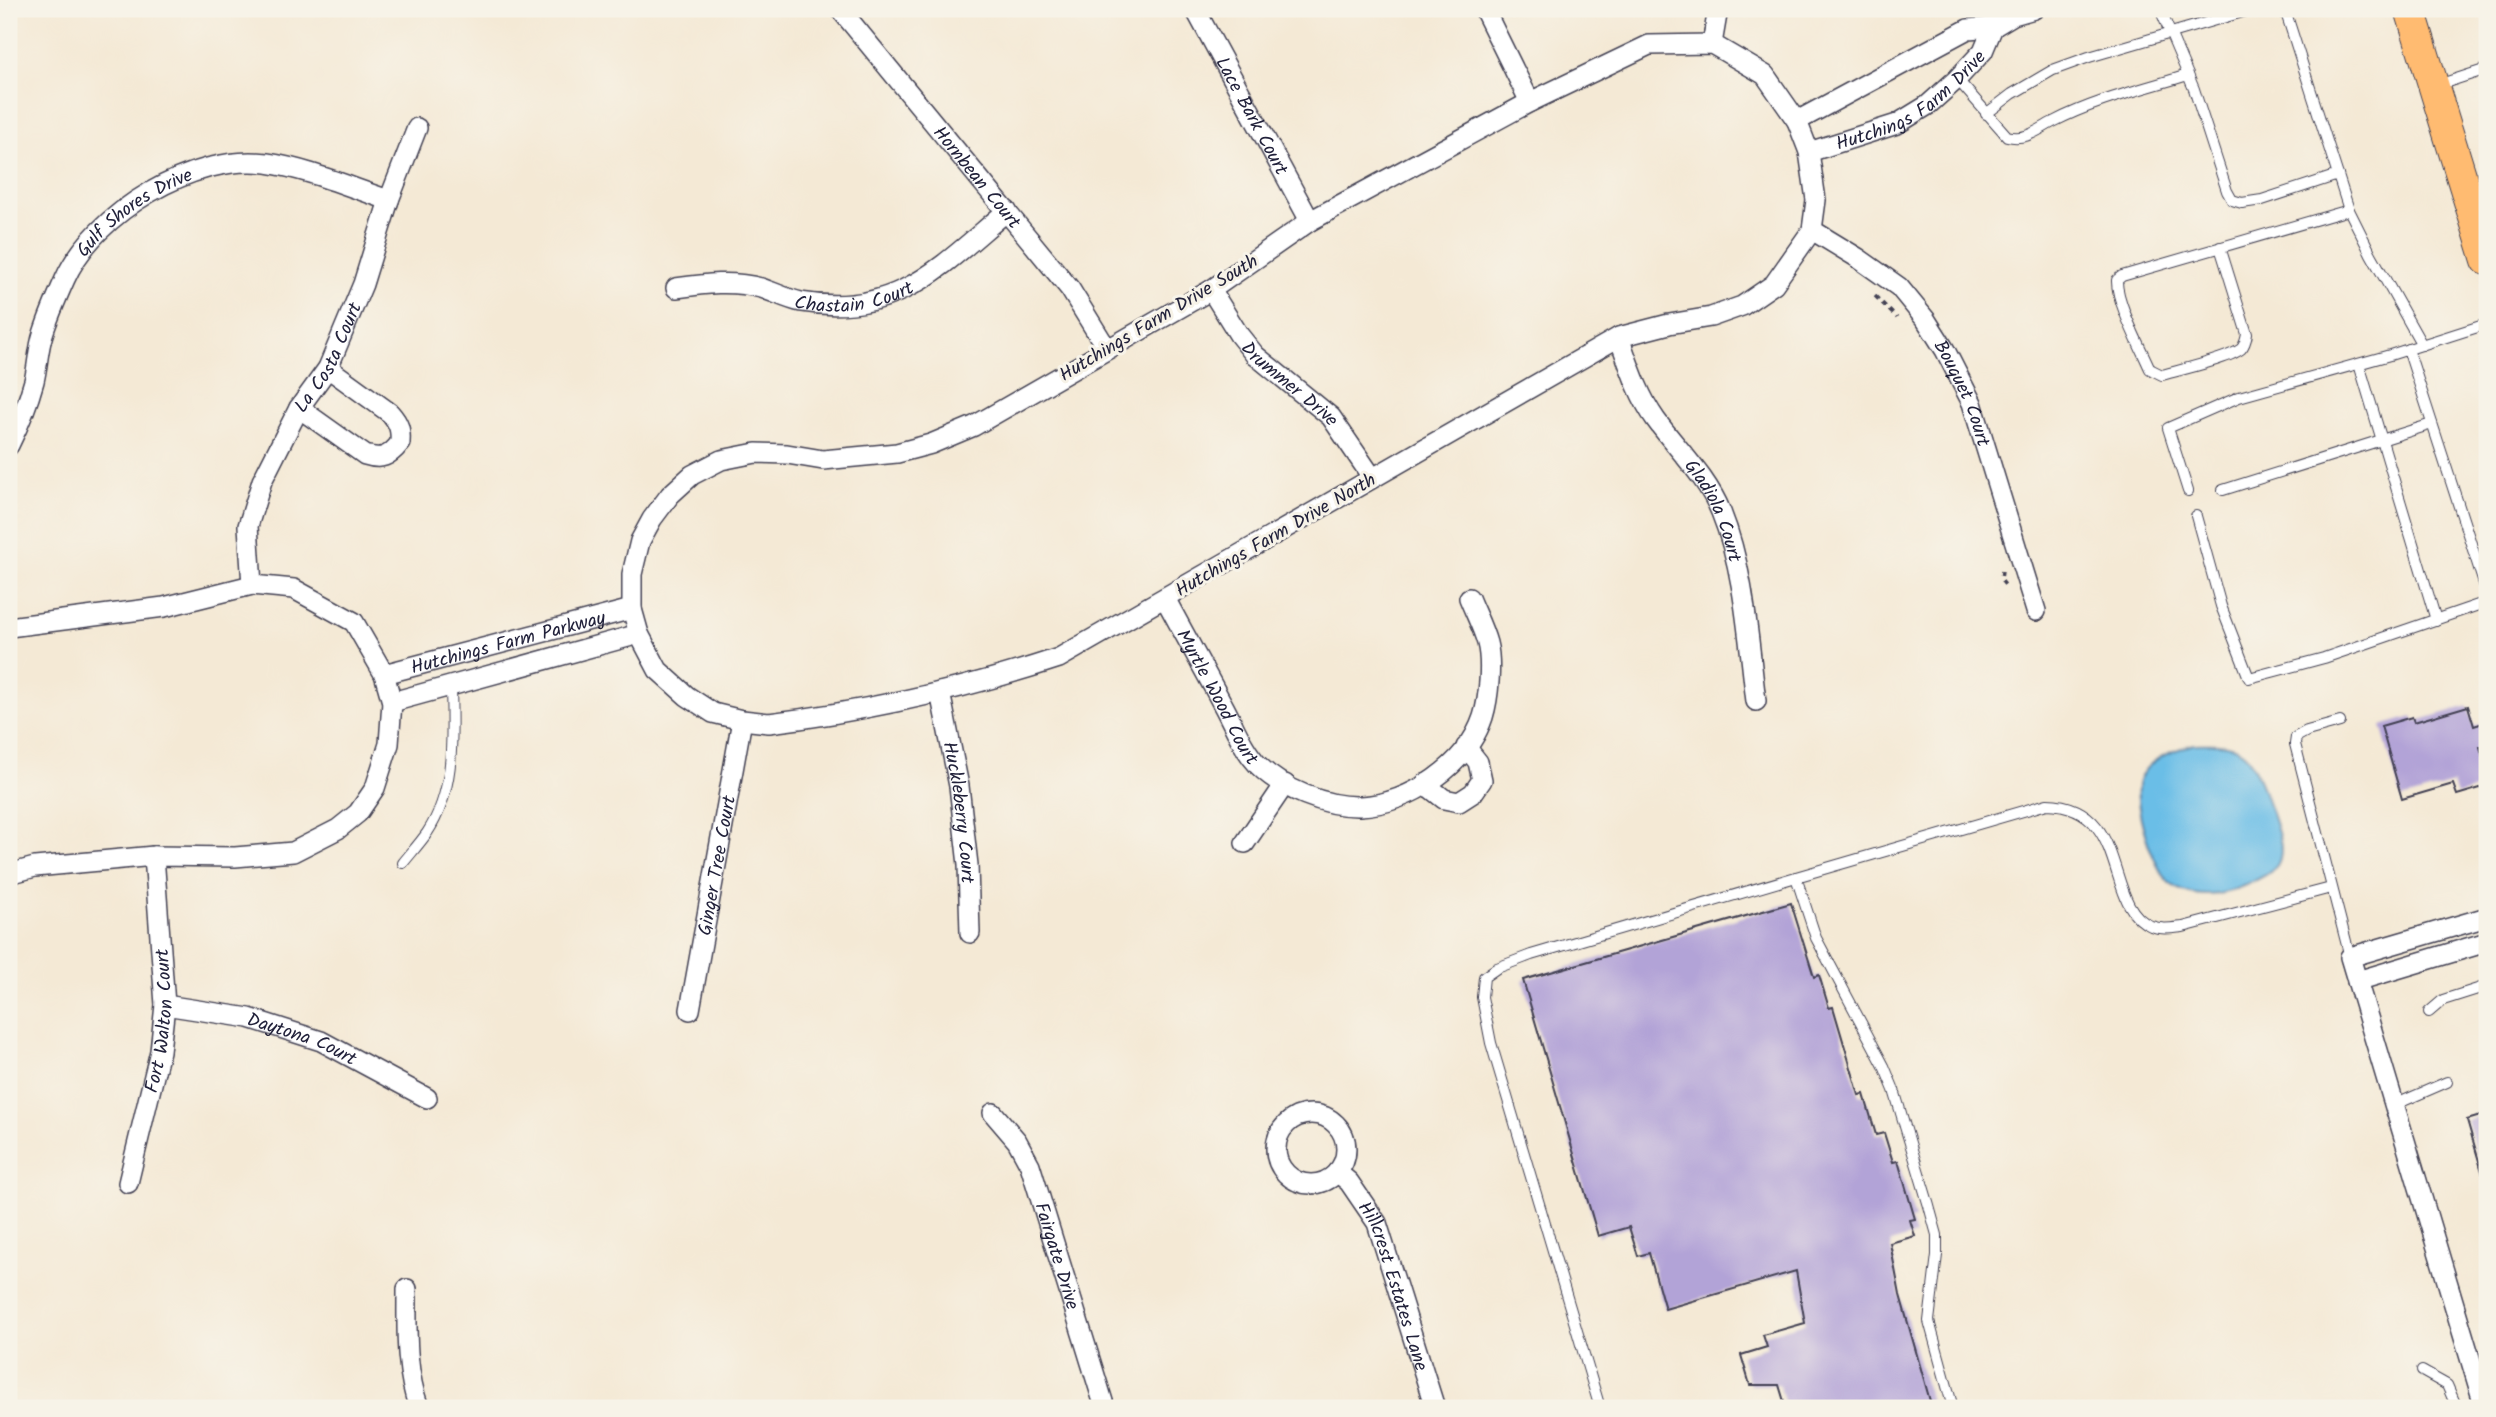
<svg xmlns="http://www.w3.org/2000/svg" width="2496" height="1417" font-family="Kalam,sans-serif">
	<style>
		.water { fill: #6bbee7; stroke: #467091; stroke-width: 2 }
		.building { fill: #b2a3d7 }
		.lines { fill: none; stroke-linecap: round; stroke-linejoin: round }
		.lane-casing { stroke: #424052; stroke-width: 12 }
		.street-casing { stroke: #424052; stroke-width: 22 }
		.primary-casing { stroke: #424052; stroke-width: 32 }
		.path { stroke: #424052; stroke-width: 3.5; stroke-dasharray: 5 5; stroke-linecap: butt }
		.lane { stroke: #fff; stroke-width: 10 }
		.street { stroke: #fff; stroke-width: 19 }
		.primary { stroke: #ffbb71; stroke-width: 30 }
		.labels { text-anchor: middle; stroke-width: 6; stroke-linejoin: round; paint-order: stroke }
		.street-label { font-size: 19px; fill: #22223b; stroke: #f7f3e8 }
	</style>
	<rect width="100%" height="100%" fill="#f7f3e8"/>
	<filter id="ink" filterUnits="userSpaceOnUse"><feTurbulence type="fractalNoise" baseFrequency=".0143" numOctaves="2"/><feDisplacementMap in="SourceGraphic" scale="14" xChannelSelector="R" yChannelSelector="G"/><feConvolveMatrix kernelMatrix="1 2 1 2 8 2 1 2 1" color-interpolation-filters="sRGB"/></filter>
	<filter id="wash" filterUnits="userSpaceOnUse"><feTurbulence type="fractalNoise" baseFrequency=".00686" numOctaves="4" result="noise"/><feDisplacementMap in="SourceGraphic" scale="28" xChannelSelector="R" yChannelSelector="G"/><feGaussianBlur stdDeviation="1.57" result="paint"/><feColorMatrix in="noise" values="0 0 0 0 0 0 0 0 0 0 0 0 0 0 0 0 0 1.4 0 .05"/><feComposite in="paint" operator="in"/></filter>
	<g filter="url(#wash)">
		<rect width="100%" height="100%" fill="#f4e9d5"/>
		<path class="water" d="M2194,744C2211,744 2232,741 2245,754C2256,765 2280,832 2281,848C2281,854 2280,863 2275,868C2266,877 2236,890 2223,893C2206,897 2186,895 2172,885C2153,871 2132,803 2139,781C2146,759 2174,750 2194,744Z"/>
		<g id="blocks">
			<g class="building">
				<polygon points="2468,706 2474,726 2483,723 2487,739 2487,745 2480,747 2487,771 2487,786 2457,795 2453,784 2402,799 2381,726 2412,717 2414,722"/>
				<polygon points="1791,903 1814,977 1819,975 1829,1008 1833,1007 1859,1095 1864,1094 1876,1135 1884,1133 1893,1162 1898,1161 1915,1219 1910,1220 1915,1236 1890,1243 1900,1295 1932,1408 1786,1408 1779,1385 1750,1385 1741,1355 1767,1347 1763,1335 1805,1323 1796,1271 1665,1309 1649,1253 1638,1256 1629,1227 1598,1236 1523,980"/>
				<polygon points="2487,1114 2487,1174 2483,1175 2467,1120"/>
			</g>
		</g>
	</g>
	<g filter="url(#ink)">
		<use href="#blocks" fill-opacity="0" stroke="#424052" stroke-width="2"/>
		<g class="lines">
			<g class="lane-casing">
				<g id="lane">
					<polyline points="2160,9 2194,89 2227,191 2232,200 2242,203 2262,200 2338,175"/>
					<polyline points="2283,9 2287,16 2349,210"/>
					<path d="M1957,79L2007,136C2026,141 2037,130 2053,122C2095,100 2143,89 2188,75"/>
					<polyline points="2438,85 2487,69"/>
					<polyline points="1986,114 2012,94 2053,70 2089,57 2253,9"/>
					<path d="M2220,247L2247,334C2246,340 2245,345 2241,349C2228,359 2180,370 2162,375L2150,369C2141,348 2116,302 2117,280L2122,276L2349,210L2371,254L2422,345"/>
					<polyline points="2408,349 2487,593"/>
					<polyline points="2359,364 2436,620"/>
					<polyline points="2223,490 2432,424"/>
					<polyline points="2188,491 2168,428 2239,397 2390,355 2487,324"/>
					<polyline points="2196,516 2221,606 2249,678 2324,658 2487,602"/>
					<polyline points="2340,722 2307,731 2296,737 2295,744 2350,957"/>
					<path d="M403,863C411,853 420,843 427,833C456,790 452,736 451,686"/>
					<polyline points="2429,1012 2443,1000 2487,986"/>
					<polyline points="2394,1105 2447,1082"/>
					<polyline points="2422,1371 2447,1385 2457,1408"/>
					<polyline points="1600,1408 1491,1043 1482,997 1484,977 1497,968 1531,955 1796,877"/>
					<path d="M1953,1408L1929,1321L1937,1255V1235L1929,1206L1894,1090L1884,1066L1816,938L1796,877L2047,804C2131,806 2103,907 2151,926C2162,930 2172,928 2183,927L2331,888"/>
				</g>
			</g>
			<g class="street-casing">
				<g id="street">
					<path id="s1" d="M840,9L1070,289L1107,349"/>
					<path id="s2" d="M1195,9L1310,221"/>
					<polyline points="1484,9 1530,102"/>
					<path d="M1712,44L1765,75L1797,121L1809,152L1816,200L1812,230L1774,284L1742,306L1711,317L1669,324L1619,337L1059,658C965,689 867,711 769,723L742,720L713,713L687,696L658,670L639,634L632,609V574L640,541L652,519L670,495L692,475L721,460L756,453L787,454L823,460L897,453L931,444L974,426L1211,290L1310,221L1530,102L1649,45Z"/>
					<polyline points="1712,44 1718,9"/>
					<polyline points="1797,121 1968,29 1993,27 2013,15 2034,9"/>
					<path id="s3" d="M1809,152L1897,124L1928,105L1957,79L1983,51L1993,27"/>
					<path id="s4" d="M1812,230L1858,258L1899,287L1926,320L1945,350L1972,403L2036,611"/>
					<path id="s5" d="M676,288C704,284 732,280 761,288C774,292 787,299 801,302C897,318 940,267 1007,211"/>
					<path id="s6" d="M1211,290L1239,335L1255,355L1331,417L1372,477"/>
					<path id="s7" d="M1619,337C1629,365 1638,395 1656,420C1677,449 1707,477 1721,512C1745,571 1748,639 1756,701"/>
					<path d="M299,408L365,455C381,460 389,457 400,443C401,430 399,423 390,413L328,368"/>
					<path id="s8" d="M9,445C19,425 28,403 34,381C38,365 38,349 43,334C49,315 57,297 65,279C94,213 194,153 267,163C308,169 349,187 389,200"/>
					<path id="s9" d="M252,585L248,526L262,481L299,408L328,368L363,284L389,200L417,128"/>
					<path id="s10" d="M1165,598C1184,634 1204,669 1223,705C1234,725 1242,748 1258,765C1282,789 1326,807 1360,806C1410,804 1467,765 1483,717C1489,698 1492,662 1487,643C1483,628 1475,613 1469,598"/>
					<polyline points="9,627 164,607 252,585 294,589 354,622 384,674 392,702 389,744 375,788 358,813 338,829 293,852 235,857 154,856 35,867 9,874"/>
					<path id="s11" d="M384,674L632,609"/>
					<path id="s12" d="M940,692L959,786L968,865L970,933"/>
					<polyline points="392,702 639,634"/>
					<polyline points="1425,784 1444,799 1459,802 1473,793 1482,780 1478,762 1466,747"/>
					<polyline points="1245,843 1285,784"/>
					<polyline points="2357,981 2487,942"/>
					<path id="s13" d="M165,1005L249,1018L321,1041L427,1098"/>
					<path id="s14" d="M690,1010L742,720"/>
					<path id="s15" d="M993,1113L1017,1141L1030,1165L1105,1408"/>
					<circle cx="1311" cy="1149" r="35"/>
					<path id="s16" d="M1337,1172L1349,1182L1377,1223L1435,1408"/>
					<path id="s17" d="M128,1183L160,1051L165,1005L154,856"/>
					<path d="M407,1289C407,1330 405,1369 419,1408"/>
					<polyline points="2485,1408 2350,957 2487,917"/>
				</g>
			</g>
			<g class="primary-casing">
				<polyline id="primary" points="2410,9 2487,260"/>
			</g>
			<g class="path">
				<polyline points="1875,296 1897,318"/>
				<polyline points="2002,571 2001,580 2005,585"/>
			</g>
			<use href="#lane" class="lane"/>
			<use href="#street" class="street"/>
			<use href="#primary" class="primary"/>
		</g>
	</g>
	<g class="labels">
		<g class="street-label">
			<text dy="7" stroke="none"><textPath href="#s3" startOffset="116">Hutchings Farm Drive</textPath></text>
			<text dy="7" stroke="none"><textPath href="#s2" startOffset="121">Lace Bark Court</textPath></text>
			<text dy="7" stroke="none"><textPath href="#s1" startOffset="217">Hornbean Court</textPath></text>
			<text dy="7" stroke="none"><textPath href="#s8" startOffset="275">Gulf Shores Drive</textPath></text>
			<text dy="7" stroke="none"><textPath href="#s5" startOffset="182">Chastain Court</textPath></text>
			<text transform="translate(1158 317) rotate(-31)" y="7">Hutchings Farm Drive South</text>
			<text dy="7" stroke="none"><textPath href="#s9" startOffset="247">La Costa Court</textPath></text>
			<text dy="7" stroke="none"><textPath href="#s6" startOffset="124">Drummer Drive</textPath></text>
			<text dy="7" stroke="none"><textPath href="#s4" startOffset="229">Bouquet Court</textPath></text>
			<text dy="7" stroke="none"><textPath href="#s7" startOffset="200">Gladiola Court</textPath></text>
			<text transform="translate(1275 534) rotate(-30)" y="7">Hutchings Farm Drive North</text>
			<text dy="7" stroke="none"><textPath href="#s11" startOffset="128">Hutchings Farm Parkway</textPath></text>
			<text dy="7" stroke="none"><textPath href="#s10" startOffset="112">Myrtle Wood Court</textPath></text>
			<text dy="7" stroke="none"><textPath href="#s12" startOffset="122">Huckleberry Court</textPath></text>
			<text dy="7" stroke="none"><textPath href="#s14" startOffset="147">Ginger Tree Court</textPath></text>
			<text dy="7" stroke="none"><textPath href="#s17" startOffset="166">Fort Walton Court</textPath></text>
			<text dy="7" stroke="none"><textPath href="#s13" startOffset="142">Daytona Court</textPath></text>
			<text dy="7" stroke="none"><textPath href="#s15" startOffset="159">Fairgate Drive</textPath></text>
			<text dy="7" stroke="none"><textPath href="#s16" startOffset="130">Hillcrest Estates Lane</textPath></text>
		</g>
	</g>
	<rect width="2496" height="1417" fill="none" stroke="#f7f3e8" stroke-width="35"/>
</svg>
